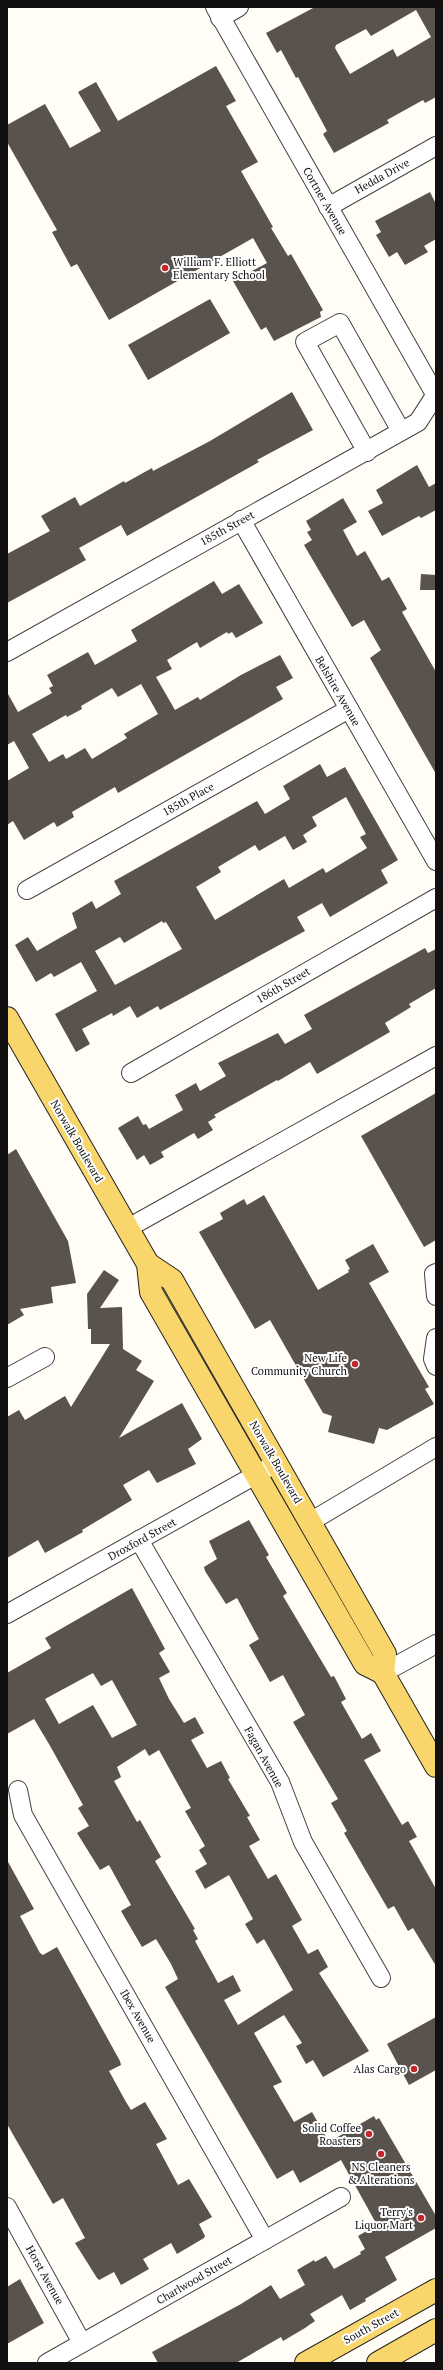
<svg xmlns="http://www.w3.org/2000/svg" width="443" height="2370" font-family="'PT Serif',serif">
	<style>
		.building { fill: #5a524d; fill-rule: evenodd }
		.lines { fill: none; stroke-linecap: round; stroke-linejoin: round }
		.minor-casing { stroke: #444; stroke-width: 20 }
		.major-casing { stroke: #222; stroke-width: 24 }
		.minor { stroke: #fff; stroke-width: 18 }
		.major { stroke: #f9d66b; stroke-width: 22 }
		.poi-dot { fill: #c4262e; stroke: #fff; stroke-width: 1.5 }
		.labels { text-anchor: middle; stroke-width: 4; stroke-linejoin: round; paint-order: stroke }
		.street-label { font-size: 11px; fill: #111; stroke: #fff }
		.poi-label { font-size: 11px; fill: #111; stroke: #fff; text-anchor: end }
	</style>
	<rect width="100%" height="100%" fill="#fffdf5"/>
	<g class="building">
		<path d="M315,7H436V97L425,103L423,100L387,120L389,123L334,153L323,134L327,131L298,77L296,78L281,50L277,53L266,33ZM416,10L431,37L397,57L393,49L350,74L335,48L336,45L366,29L371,36Z"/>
		<polygon points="216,66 236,101 226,106 258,162 241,171 273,227 271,228 288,256 291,254 323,310 320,312 321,317 274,341 266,327 261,330 233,281 267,263 253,238 109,320 77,264 71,267 52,232 57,230 7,142 7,125 45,104 70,148 101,131 78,92 96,82 118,121"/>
		<polygon points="430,192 436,204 436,239 424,246 428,252 405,265 397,252 389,257 376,235 381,232 375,221"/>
		<polygon points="210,299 230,333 148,380 128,345"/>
		<polygon points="292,392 313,430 257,460 259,462 127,536 121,525 79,548 86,560 7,603 7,554 50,531 41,516 75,497 80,506 124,481 125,483 152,468 153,471 210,441"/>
		<polygon points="417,465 429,487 436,483 436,510 421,518 419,516 382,536 368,511 383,503 376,490"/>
		<polygon points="343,498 357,522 343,530 357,556 365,551 382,581 389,577 407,609 402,612 436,672 436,774 370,658 381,650 364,620 352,627 304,545 312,540 307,532 311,530 306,521"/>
		<polygon points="421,574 436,575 436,590 420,590"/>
		<path d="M214,581L222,594L239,584L263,623L236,638L232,632L228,634L227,632L200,648L197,642L167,660L172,669L156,677L175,710L198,697L200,700L241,675L280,655L293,678L276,687L283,699L118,793L115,787L72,812L74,817L57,827L54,822L24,840L13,821L7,825V781L29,768L14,741L7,745V692L18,712L52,693L49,688L53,686L47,675L88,652L95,665L137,641L131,630ZM141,684L158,714L124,734L127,738L92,759L85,748L66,759L63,754L49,762L32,734L66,715L67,717L82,709L81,706L112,688L118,697Z"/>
		<path d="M320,764L327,777L345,767L398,860L381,870L388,883L330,917L322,903L297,917L305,931L160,1010L158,1006L137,1018L130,1006L113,1016L112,1013L82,1029L90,1044L76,1052L55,1014L97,991L81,962L54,977L51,973L36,982L15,945L28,937L37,951L77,928L72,913L92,901L96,909L121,894L114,881L257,801L265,814L290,799L283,786ZM346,797L366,834L360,837L367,848L326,873L323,868L289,888L284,879L215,920L196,887L221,872L218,867L255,845L259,851L285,836L293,850L307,842L303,835L317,826L312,817ZM162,921L163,923L166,922L182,949L115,985L95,951L120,937L124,943Z"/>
		<polygon points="425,948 428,953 436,949 436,988 409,1004 411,1007 385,1023 390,1032 317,1074 310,1062 278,1081 277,1080 214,1115 216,1117 208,1122 213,1130 198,1139 194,1133 161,1152 164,1157 150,1165 144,1155 137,1160 118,1128 138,1116 143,1125 146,1124 149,1129 183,1110 175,1095 196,1083 200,1091 226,1076 218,1063 278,1033 285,1044 312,1029 304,1015"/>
		<polygon points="436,1093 436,1240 424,1247 361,1136"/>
		<polygon points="16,1149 68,1241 76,1283 51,1287 53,1303 20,1309 24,1315 7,1325 7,1155"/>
		<polygon points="264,1195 318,1290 349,1272 348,1270 350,1269 345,1260 373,1244 389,1272 369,1283 429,1387 425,1389 434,1404 387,1430 379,1428 374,1444 328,1432 332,1416 323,1413 270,1320 255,1329 199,1232 223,1219 220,1213 244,1199 247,1205"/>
		<polygon points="104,1270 119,1280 100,1308 122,1307 123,1349 142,1361 136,1370 154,1381 119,1438 182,1403 202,1439 188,1449 196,1464 157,1483 149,1470 123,1485 132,1500 82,1530 83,1532 45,1553 38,1540 7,1558 7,1417 19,1410 25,1420 65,1396 71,1407 110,1344 91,1344 91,1329 88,1329 87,1294"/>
		<polygon points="249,1520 269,1555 266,1557 287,1593 283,1596 331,1677 334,1676 346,1699 341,1702 362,1739 371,1733 381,1751 364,1760 402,1825 408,1821 417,1837 409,1841 436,1889 436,1966 413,1928 408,1931 394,1906 388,1909 344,1833 347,1831 331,1803 338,1799 293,1722 305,1715 283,1675 270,1682 249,1645 259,1639 237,1598 226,1604 205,1571 204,1567 217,1559 209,1541"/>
		<path d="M132,1588L165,1649L159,1653L170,1672L159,1678L169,1699L184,1723L195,1717L204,1733L191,1740L207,1768L221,1761L230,1778L228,1779L250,1816L247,1817L260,1840L249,1846L268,1879L276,1874L302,1920L292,1926L308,1954L318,1949L328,1967L319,1973L369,2051L323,2077L313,2060L306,2064L296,2046L302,2043L284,2015L254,2033L282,2082L273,2086L294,2122L312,2112L329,2142L374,2116L376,2120L379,2118L436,2216V2228L385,2257L397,2280L365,2299L366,2301L350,2310L342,2295L310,2314L315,2321L305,2328L283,2341L281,2337L236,2363H158L152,2352L241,2304L271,2285L280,2299L305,2285L297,2270L314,2260L315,2262L326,2256L334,2269L361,2254L360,2252L365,2249L358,2236L377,2225L341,2160L300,2183L293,2170L277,2179L165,1987L178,1979L171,1964L156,1939L142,1947L121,1911L131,1905L109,1865L100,1870L77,1833L89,1826L78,1808L83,1805L49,1744L34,1719L7,1734V1673L51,1648L45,1638ZM93,1673L101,1686L112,1680L137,1725L112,1738L93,1705L59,1724L45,1699ZM145,1749L149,1756L159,1750L191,1808L185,1811L205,1846L199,1850L207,1864L195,1871L205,1889L229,1875L253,1919L245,1924L257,1944L264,1939L293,1990L238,2025L224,2000L241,1991L233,1975L218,1983L195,1941L198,1939L193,1930L195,1929L155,1861L161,1857L140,1820L137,1822L114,1781L121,1777L117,1767Z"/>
		<polygon points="7,1860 34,1909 20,1916 40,1953 43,1955 57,1947 120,2061 121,2065 109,2071 126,2102 131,2110 145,2102 167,2139 156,2144 178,2185 189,2179 212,2217 199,2224 205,2236 204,2238 177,2254 171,2243 143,2259 149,2269 121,2285 114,2272 99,2280 97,2278 75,2243 85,2238 63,2198 53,2204 7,2124"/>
		<polygon points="436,2017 436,2070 409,2085 387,2044"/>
		<polygon points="20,2279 44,2323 7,2344 7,2287"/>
	</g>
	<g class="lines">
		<g class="minor-casing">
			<g id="minor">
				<polyline points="215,7 435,394"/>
				<polyline points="220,18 239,7"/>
				<polyline points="328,207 436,146"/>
				<polyline points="367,452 305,342 340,323 401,431"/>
				<polyline points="241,520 436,861"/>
				<polyline points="7,652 418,422 436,394"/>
				<polyline points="27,890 349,709"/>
				<polyline points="131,1073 436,898"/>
				<polyline points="128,1228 436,1056"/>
				<polyline points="436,1273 434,1274 436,1296"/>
				<polyline points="436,1338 433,1359 436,1366"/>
				<polyline points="7,1378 45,1357"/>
				<polyline points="310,1522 436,1447"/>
				<polyline points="139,1540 280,1782 303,1842 381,1978"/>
				<polyline points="7,1614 268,1468"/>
				<polyline points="383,1673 436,1644"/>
				<polyline points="18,1790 23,1815 265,2240"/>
				<polyline points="7,2207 82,2343"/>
				<polyline points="47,2363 341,2197"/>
			</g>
		</g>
		<g class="major-casing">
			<g id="major">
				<polyline points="7,1018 148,1264 151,1292 365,1664 383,1673"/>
				<polyline points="148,1264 172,1280 385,1654 383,1673 436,1766"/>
				<polyline points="306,2363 436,2290"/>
				<polyline points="378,2363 436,2330"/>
			</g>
		</g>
		<use href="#minor" class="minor"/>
		<use href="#major" class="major"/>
	</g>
	<g class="poi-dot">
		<circle cx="165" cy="268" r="4"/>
		<circle cx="355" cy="1364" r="4"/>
		<circle cx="414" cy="2069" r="4"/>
		<circle cx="369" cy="2134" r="4"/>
		<circle cx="381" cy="2154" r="4"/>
		<circle cx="421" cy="2218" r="4"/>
	</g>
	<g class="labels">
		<g class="street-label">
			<text transform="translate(382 176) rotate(-29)" y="4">Hedda Drive</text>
			<text transform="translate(325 201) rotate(60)" y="4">Cortner Avenue</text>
			<text transform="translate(227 528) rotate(-29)" y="4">185th Street</text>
			<text transform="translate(338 691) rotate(60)" y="4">Belshire Avenue</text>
			<text transform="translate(188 799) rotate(-29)" y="4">185th Place</text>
			<text transform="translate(283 985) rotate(-30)" y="4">186th Street</text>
			<text transform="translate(77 1141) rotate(60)" y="4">Norwalk Boulevard</text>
			<text transform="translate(276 1462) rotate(60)" y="4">Norwalk Boulevard</text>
			<text transform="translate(142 1539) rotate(-29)" y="4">Droxford Street</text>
			<text transform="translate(264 1757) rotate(61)" y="4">Fagan Avenue</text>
			<text transform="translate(138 2016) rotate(60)" y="4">Ibex Avenue</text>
			<text transform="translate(45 2275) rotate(61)" y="4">Horst Avenue</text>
			<text transform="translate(194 2280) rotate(-30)" y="4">Charlwood Street</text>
			<text transform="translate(371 2326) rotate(-29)" y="4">South Street</text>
		</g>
		<g class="poi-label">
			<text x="173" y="266" text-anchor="start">William F. Elliott<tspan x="173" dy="13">Elementary School</tspan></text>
			<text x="347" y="1362">New Life<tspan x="347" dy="13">Community Church</tspan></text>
			<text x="406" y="2073">Alas Cargo</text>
			<text x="361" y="2132">Solid Coffee<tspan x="361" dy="13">Roasters</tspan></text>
			<text x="381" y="2171" text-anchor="middle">NS Cleaners<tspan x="381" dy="13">&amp; Alterations</tspan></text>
			<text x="413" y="2216">Terry's<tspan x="413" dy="13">Liquor Mart</tspan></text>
		</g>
	</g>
	<rect width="443" height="2370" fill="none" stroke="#111111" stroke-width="16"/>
</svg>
